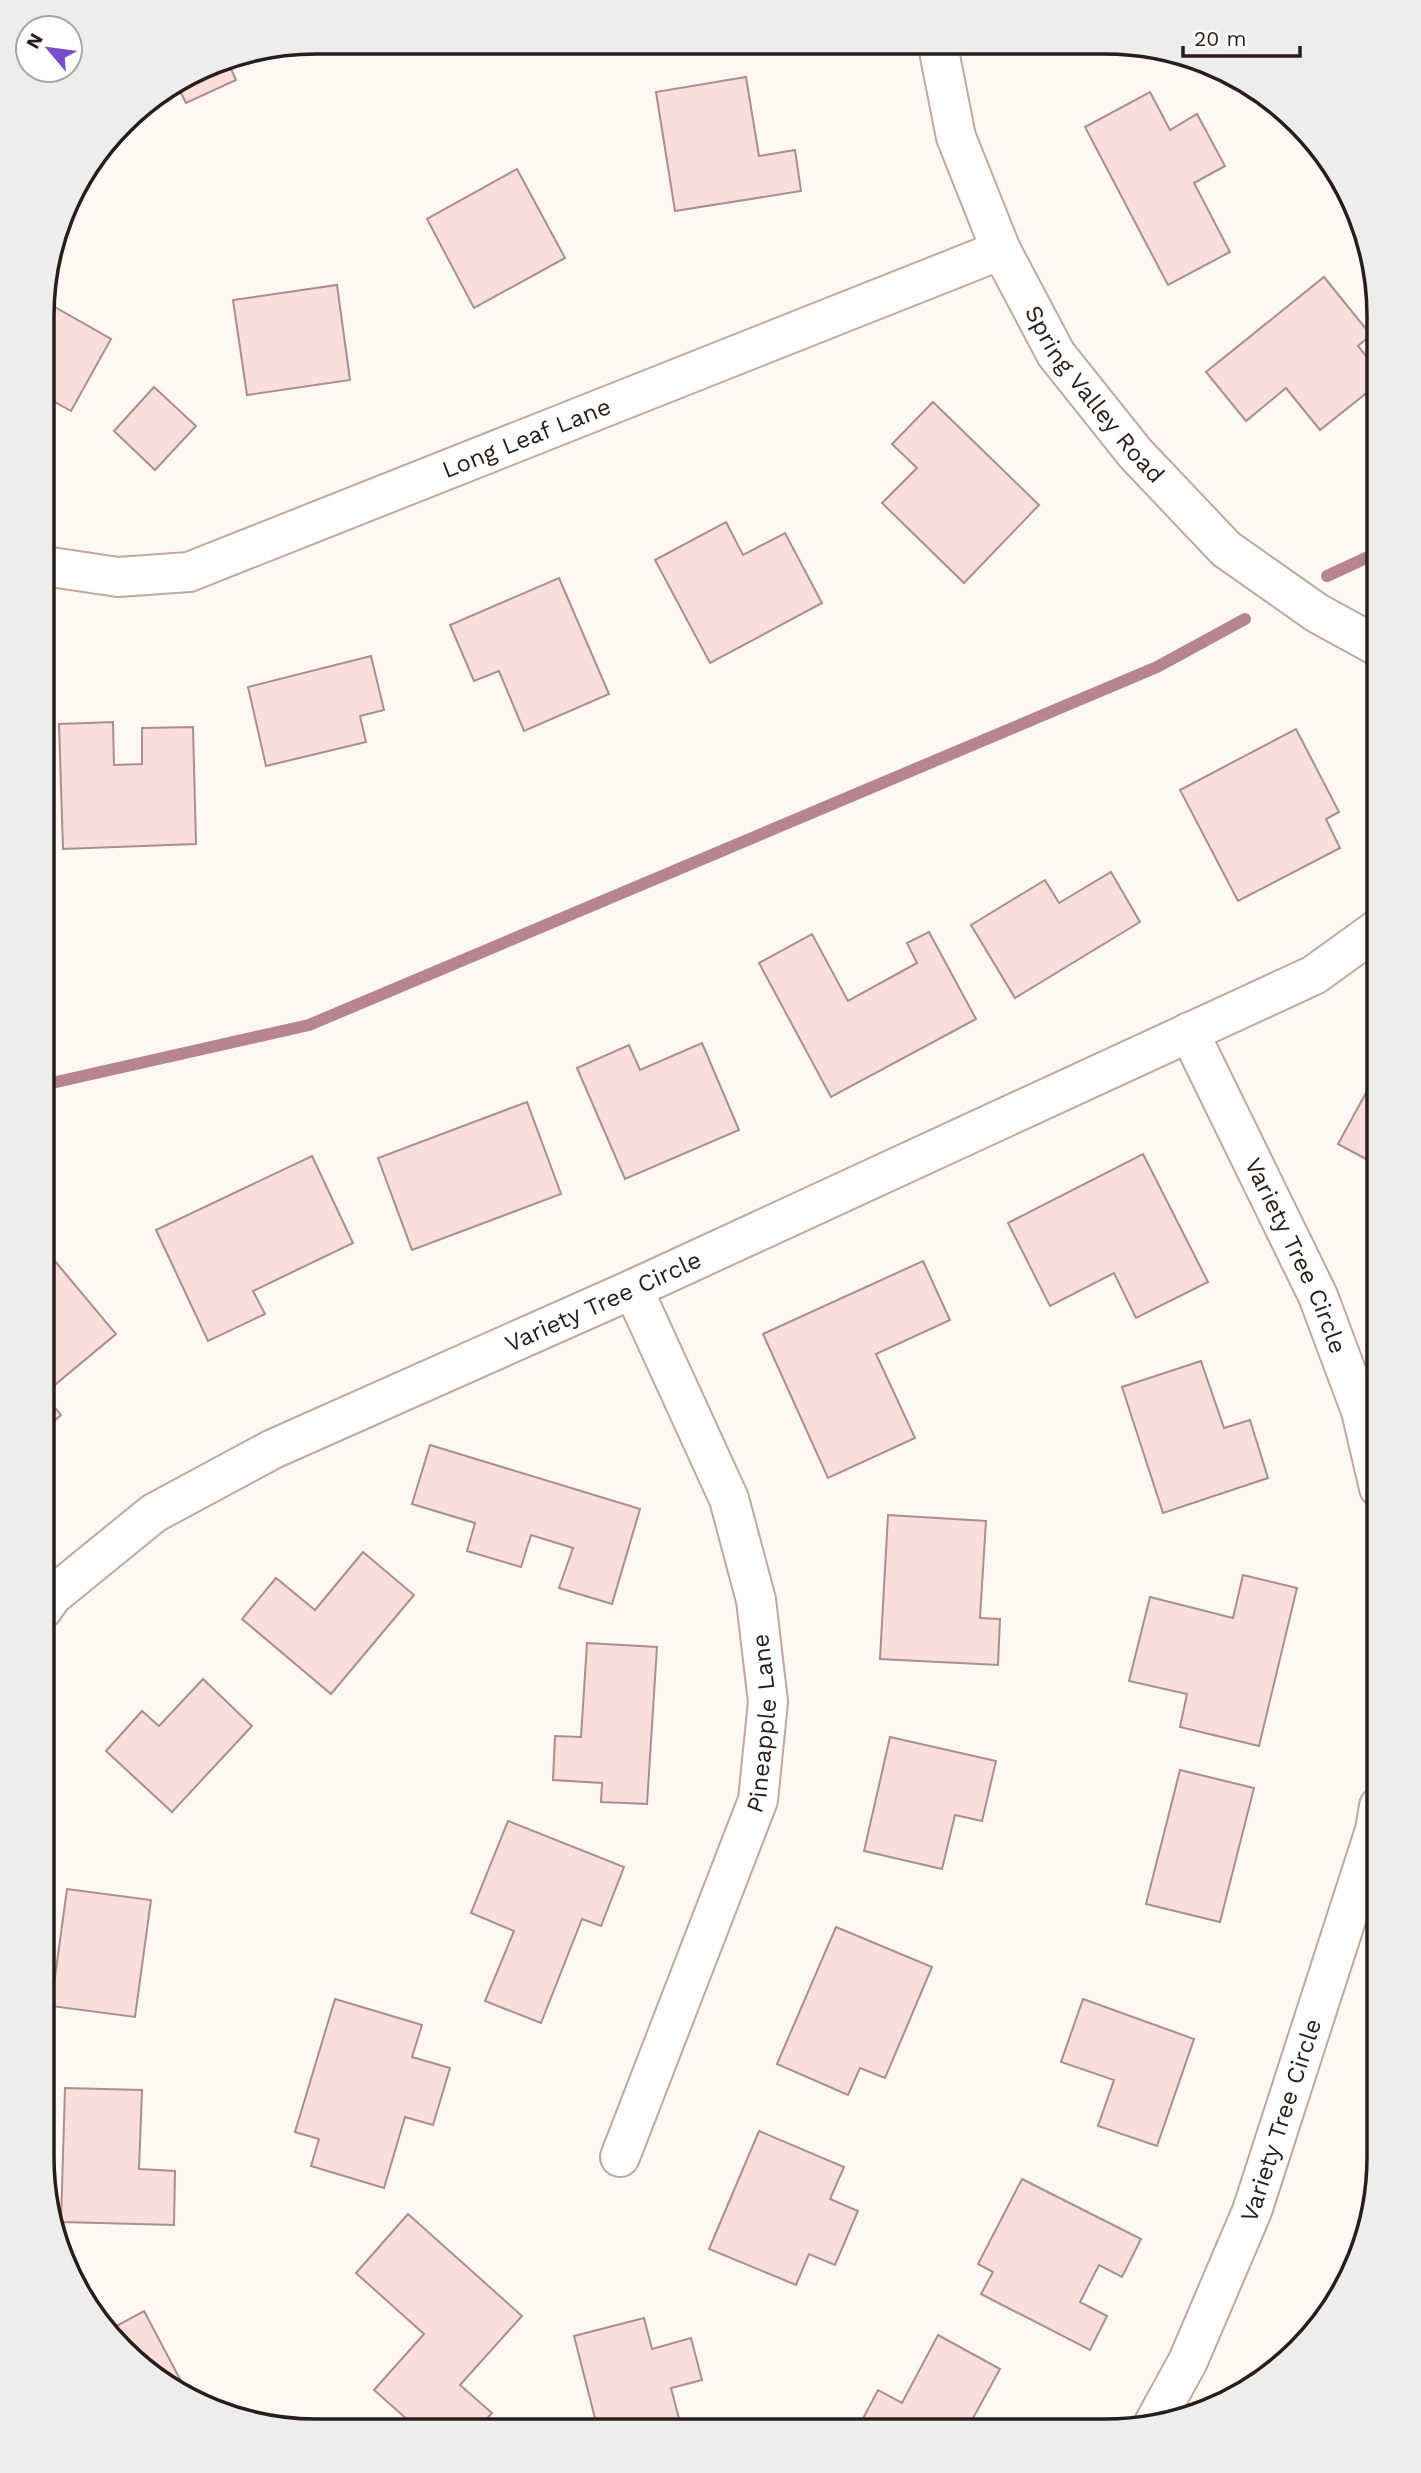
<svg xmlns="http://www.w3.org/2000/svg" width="1421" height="2473" font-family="'Work Sans',sans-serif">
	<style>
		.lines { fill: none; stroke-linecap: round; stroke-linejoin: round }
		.stream { stroke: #b6858f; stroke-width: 12 }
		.building { fill: #fadedb; stroke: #ac8f8c; stroke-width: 2 }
		.minor-casing { stroke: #c2a89c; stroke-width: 42 }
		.minor { stroke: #fff; stroke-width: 38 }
		.labels { text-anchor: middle; stroke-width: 5; stroke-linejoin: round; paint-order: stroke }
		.street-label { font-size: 24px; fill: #281e19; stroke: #fff }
		.rim { fill: none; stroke: #281e19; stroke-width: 3.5 }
	</style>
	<rect width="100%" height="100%" fill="#fef8f5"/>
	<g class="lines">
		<g class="stream">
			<polyline points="1327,576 1379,552"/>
			<polyline points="43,1085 309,1025 1157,667 1245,619"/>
		</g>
	</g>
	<g class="building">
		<polygon points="227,60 236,80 186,103 177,85 212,63"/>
		<polygon points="746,77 759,156 795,150 801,191 675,211 656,92"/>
		<polygon points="1150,92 1170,130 1197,114 1225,166 1194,183 1230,252 1168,285 1085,127"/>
		<polygon points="517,169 565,258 474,308 427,219"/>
		<polygon points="1324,277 1371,335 1358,346 1379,372 1379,383 1320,430 1286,388 1246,421 1206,372"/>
		<polygon points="337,285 350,380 247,395 233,300"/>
		<polygon points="46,302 111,339 71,411 44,396 44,358 48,352 44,350"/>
		<polygon points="154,387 196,426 155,470 114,431"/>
		<polygon points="933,402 1039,505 964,583 882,503 917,468 892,444"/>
		<polygon points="726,522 743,555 785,533 822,603 710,663 655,560"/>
		<polygon points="559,578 609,694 524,731 499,671 474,681 450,625"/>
		<polygon points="371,656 384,710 360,716 366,742 266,766 248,687"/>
		<polygon points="113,722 114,765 142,764 142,728 193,727 196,844 63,849 59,724"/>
		<polygon points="1296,729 1339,812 1326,819 1340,848 1238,901 1180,790"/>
		<polygon points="1111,872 1140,922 1015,998 971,925 1045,880 1059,903"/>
		<polygon points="929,932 976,1019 831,1097 759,963 812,934 848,1001 917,963 907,943"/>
		<polygon points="702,1043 739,1130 625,1179 577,1068 629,1045 640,1070"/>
		<polygon points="1379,1069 1379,1166 1338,1144"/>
		<polygon points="527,1102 561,1194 412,1250 378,1158"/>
		<polygon points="1143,1154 1208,1282 1136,1318 1114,1273 1050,1306 1008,1223"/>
		<polygon points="312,1156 353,1243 253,1291 265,1314 208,1341 156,1230"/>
		<polygon points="49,1254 116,1334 44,1394 61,1415 43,1430 43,1259"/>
		<polygon points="923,1261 950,1320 876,1354 915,1438 828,1478 763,1334"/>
		<polygon points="1201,1361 1224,1428 1250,1420 1268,1478 1163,1513 1122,1387"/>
		<polygon points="430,1445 640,1509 612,1604 559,1588 573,1548 531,1535 521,1567 467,1551 475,1523 412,1504"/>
		<polygon points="888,1515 986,1521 980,1618 1000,1619 998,1665 880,1659"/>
		<polygon points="363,1552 414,1595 331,1694 242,1619 276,1578 315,1610"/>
		<polygon points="1243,1575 1297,1588 1259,1746 1180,1727 1187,1694 1129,1681 1150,1597 1233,1618"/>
		<polygon points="587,1643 657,1647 647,1804 601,1802 602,1783 553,1780 555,1736 581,1737"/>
		<polygon points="203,1679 252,1726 172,1812 106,1751 142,1711 159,1726"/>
		<polygon points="890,1737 996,1761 982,1821 955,1815 942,1869 864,1851"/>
		<polygon points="1180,1770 1254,1788 1220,1922 1146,1904"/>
		<polygon points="508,1821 624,1867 601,1926 582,1919 541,2023 485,2001 514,1931 471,1913"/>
		<polygon points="67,1889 151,1900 135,2017 51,2006"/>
		<polygon points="836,1927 932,1967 885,2078 860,2068 848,2095 777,2064"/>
		<polygon points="335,1999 422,2025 412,2057 450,2068 433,2125 405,2117 384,2188 311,2166 319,2139 295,2132"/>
		<polygon points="1083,1999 1194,2039 1157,2146 1098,2126 1114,2080 1061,2062"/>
		<polygon points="65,2088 142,2090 139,2169 175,2171 174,2225 61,2222"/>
		<polygon points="759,2131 844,2167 830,2199 858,2211 835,2265 809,2254 796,2285 709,2249"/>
		<polygon points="1022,2179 1141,2239 1122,2277 1099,2265 1080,2302 1107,2316 1090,2350 981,2294 993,2272 978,2264"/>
		<polygon points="408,2214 522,2316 460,2385 492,2413 478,2429 418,2429 374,2390 424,2334 356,2273"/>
		<polygon points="144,2311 190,2398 149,2374 112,2337 109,2330"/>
		<polygon points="644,2318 652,2349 691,2338 702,2380 671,2388 682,2430 598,2430 574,2336"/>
		<polygon points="938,2335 1000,2369 966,2431 857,2430 878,2390 902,2403"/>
	</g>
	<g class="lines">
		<g class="minor-casing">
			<g id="minor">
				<path id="s1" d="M938,46L956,137L1001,250L1056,354L1135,453L1226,549L1317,613L1379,647"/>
				<path id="s2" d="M44,566L118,577L189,572L1001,250"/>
				<path id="s3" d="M1189,1032L1318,1296L1361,1411L1379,1488"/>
				<path id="s4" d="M43,1609L52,1596L154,1513L273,1449L633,1289L1314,975L1379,928"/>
				<path id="s5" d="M620,2157L758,1800L768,1702L756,1600L729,1499L633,1289"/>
				<path id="s6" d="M1154,2423L1188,2361L1252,2211L1375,1830L1379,1806"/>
			</g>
		</g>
		<use href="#minor" class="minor"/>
	</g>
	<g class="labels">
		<g class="street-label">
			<text dy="8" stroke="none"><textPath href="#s1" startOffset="387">Spring Valley Road</textPath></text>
			<text dy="8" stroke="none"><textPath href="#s2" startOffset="509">Long Leaf Lane</textPath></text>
			<text dy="8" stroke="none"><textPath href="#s3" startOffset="248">Variety Tree Circle</textPath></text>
			<text dy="8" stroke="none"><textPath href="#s4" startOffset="644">Variety Tree Circle</textPath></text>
			<text dy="8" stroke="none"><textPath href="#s5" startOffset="460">Pineapple Lane</textPath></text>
			<text dy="8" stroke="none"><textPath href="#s6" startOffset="329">Variety Tree Circle</textPath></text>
		</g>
	</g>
	<path d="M0 0H1421V2473H0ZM316 54H1105A262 262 0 0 1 1367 316V2157A262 262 0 0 1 1105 2419H316A262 262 0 0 1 54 2157V316A262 262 0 0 1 316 54Z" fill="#eeeded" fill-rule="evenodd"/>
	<path class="rim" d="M316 54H1105A262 262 0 0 1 1367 316V2157A262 262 0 0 1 1105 2419H316A262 262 0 0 1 54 2157V316A262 262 0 0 1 316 54Z"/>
	<g transform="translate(49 49) rotate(299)"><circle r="33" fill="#ffffff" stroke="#a9a5a3" stroke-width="2"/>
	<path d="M0-5L12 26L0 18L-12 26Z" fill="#784fc8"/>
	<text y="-10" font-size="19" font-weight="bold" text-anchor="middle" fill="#281e19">N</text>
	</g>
	<path d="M1183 46v10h117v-10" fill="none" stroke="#281e19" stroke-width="3.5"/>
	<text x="1194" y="46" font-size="21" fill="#281e19" stroke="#ffffff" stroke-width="5" paint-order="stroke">20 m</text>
</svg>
